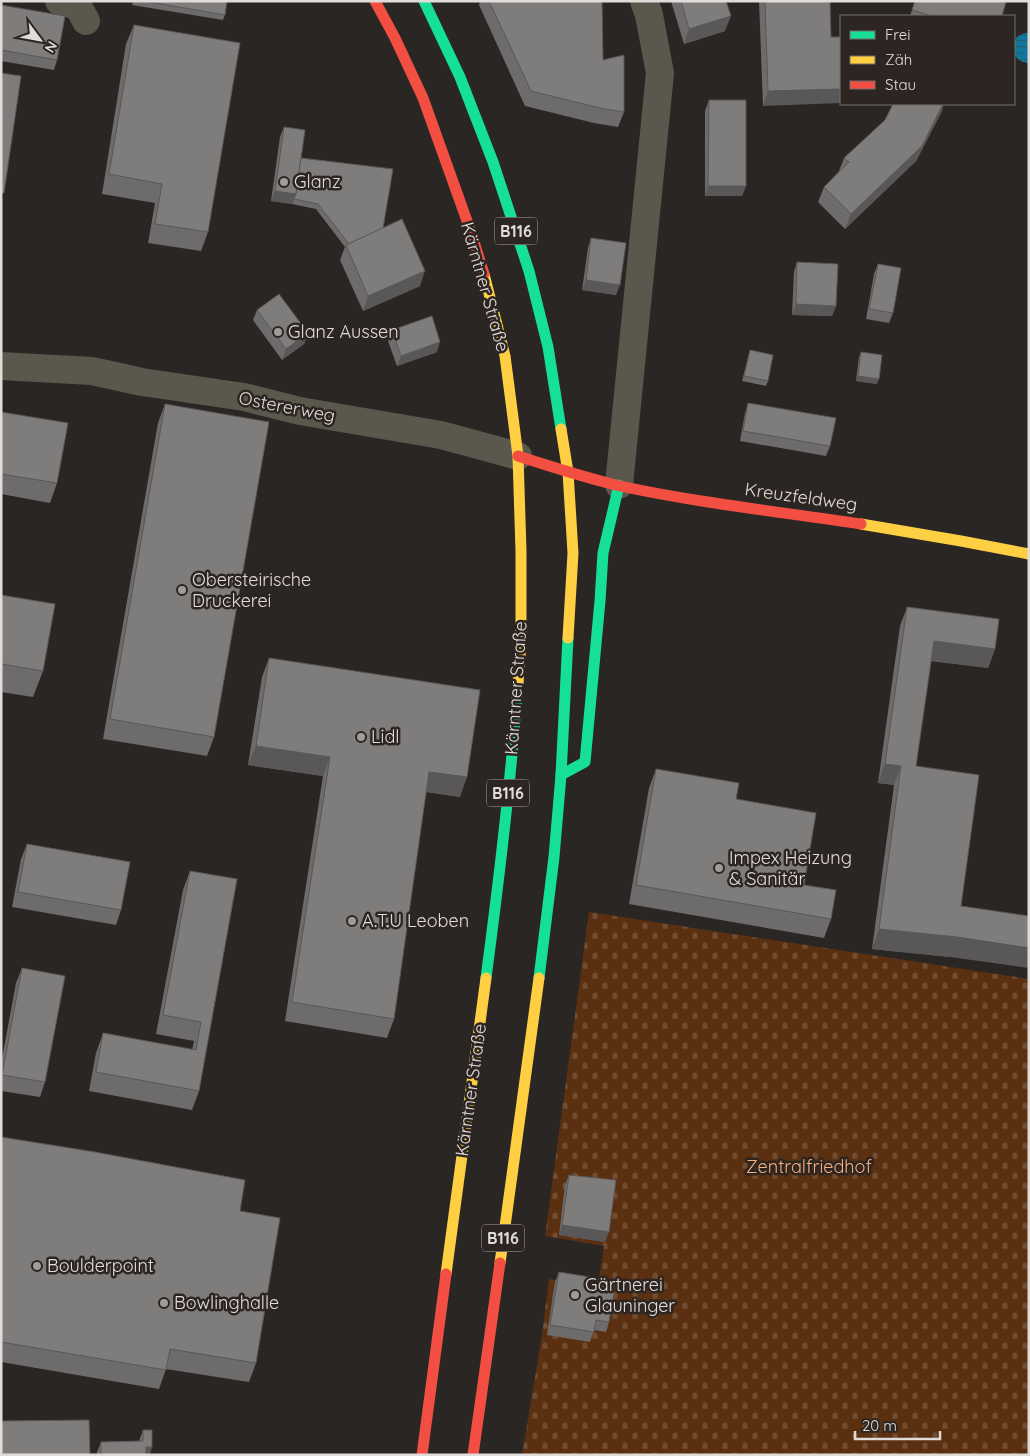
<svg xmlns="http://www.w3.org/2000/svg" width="1030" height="1456" font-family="Quicksand,sans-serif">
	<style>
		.cemetery { fill: url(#cemetery-stones) }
		.water { fill: url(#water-rules) }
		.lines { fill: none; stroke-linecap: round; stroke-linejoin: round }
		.street { stroke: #5a574d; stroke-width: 28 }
		.fast { stroke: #16e098; stroke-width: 11 }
		.slow { stroke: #ffcf43; stroke-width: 11 }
		.jam { stroke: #f24e42; stroke-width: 11 }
		.wall { fill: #6d6b6b }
		.shaded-wall { fill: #595757 }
		.building { fill: #7f7c7c; stroke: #595757 }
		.poi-dot { fill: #a09c9a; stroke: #2c2521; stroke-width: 2 }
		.labels { text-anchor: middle; stroke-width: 5; stroke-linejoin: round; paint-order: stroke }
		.shield { fill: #2c2521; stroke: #aaa5a2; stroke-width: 1 }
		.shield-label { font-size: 16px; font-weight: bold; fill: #e0dcd9 }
		.poi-label { font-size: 18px; fill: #e0dcd9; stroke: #2c2521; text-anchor: start }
		.street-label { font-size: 18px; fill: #e0dcd9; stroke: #2c2521 }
		.park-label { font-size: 18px; fill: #faad7c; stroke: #2c2521 }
	</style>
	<defs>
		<pattern id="cemetery-stones" width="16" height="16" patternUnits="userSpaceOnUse" patternTransform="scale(1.25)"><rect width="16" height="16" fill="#5a3010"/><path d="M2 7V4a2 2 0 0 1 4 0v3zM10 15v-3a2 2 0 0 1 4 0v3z" fill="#714d32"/></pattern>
		<pattern id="water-rules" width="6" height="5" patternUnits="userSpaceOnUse" patternTransform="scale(1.25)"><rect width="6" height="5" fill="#10779c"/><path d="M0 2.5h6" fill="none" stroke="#275f73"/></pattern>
	</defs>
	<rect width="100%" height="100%" fill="#292624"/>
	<polygon class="cemetery" points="589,912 1029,979 1029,1455 522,1455 542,1335 549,1279 598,1286 604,1246 545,1236"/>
	<path class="water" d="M1025,33H1029V63C1019,62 1014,58 1014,48C1014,44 1014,40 1017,37C1018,36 1024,33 1025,33Z"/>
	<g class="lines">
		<g class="street">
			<polyline points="59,1 78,6 86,21"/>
			<polyline points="1,366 92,371 142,382 244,397 300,411 441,435 518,456"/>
			<polyline points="619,485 660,73 649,15 644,1"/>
		</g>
		<g class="fast">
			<polyline points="424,1 460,77 493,162 529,271 548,347 561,429"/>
			<polyline points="561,775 585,762 600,601 603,553 619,485"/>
			<path d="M486,978C499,880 511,781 518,683"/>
			<polyline points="539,978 554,857 561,775 568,638"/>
		</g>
		<g class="slow">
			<polyline points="484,274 505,356 518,456 521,551 521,643 518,683"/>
			<polyline points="561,429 568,472 573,553 568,638"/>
			<polyline points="861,524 961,541 1029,554"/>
			<polyline points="500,1263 539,978"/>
			<polyline points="446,1274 486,978"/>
		</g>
		<g class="jam">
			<polyline points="375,1 395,38 423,98 471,232 484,274"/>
			<path d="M518,456C552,467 586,478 620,486C699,503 781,512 861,524"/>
			<polyline points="422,1455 446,1274"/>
			<polyline points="473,1455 500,1263"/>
		</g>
	</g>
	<g class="wall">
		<polygon points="133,1 227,1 225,15 223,20 132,5"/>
		<polygon points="480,1 602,1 603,60 624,112 618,127 594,123 525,106 479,5"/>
		<polygon points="671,1 726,1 725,31 684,44"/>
		<polygon points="759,1 830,1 763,106"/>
		<polygon points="915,1 1004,1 1002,16 910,16"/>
		<polygon points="1,5 57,60 54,70 1,61"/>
		<polygon points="134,25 208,232 201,251 148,243 155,203 102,194 126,44"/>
		<polygon points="709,100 746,186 742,196 705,196 705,111"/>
		<polygon points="942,111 916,161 845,229 818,202 824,187 839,171 844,158"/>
		<polygon points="284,127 301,158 383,228 420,286 363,311 340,260 345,247 316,209 292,204 271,201 280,137"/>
		<polygon points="591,238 616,295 582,290 588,248"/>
		<polygon points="797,262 836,306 832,316 792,315 794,272"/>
		<polygon points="878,264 893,313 889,323 866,319 874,274"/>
		<polygon points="257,310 308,333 304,344 282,360 253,320"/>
		<polygon points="392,330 437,352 397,366 388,341"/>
		<polygon points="750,350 768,381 766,386 742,381"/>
		<polygon points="861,352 877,384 856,381 859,357"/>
		<polygon points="748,403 830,446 826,456 740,441 745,413"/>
		<polygon points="165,404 214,737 207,756 103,739 158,423"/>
		<polygon points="1,412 57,483 50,503 1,494"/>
		<polygon points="1,595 43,671 33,697 1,692"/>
		<polygon points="907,607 995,649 988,668 931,661 916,766 961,906 950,957 872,949 894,785 878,783 900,626"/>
		<polygon points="269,658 460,797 426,792 394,1019 387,1038 285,1021 323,776 248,765 262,677"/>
		<polygon points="656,769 736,799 831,919 824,938 629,904 649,788"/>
		<polygon points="27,844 121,910 116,925 12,907 21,859"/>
		<polygon points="190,871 237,879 199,1091 192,1110 89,1091 96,1053 103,1033 192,1050 194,1041 156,1034 183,890"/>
		<polygon points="22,968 45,1082 40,1097 1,1091 1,1064 16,983"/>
		<polygon points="1,1137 240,1211 256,1363 249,1382 166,1369 159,1389 1,1362"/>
		<polygon points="569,1175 605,1242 559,1235 565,1185"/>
		<polygon points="559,1272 609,1322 606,1332 594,1330 590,1342 547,1335 555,1282"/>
		<polygon points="143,1430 150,1455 96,1455 101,1442 139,1441"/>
	</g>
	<g class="shaded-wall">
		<polygon points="731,16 725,31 684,44 689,29"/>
		<polygon points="841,89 841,103 763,106 768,91"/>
		<polygon points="943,104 944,104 942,111 916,161 845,229 851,214"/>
		<polygon points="708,186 746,186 742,196 705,196"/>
		<polygon points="275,191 296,194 292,204 271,201"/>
		<polygon points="425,271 420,286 363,311 368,296"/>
		<polygon points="586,280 620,285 616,295 582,290"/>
		<polygon points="796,304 836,306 832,316 792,315"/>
		<polygon points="308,333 304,344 282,360 286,349"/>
		<polygon points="440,342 437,352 397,366 401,356"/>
		<polygon points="858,376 879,379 877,384 856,381"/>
		<polygon points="934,641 995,649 988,668 927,660"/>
		<polygon points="256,746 330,757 323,776 248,765"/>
		<polygon points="885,764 901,766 894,785 878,783"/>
		<polygon points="429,772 467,777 460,797 422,791"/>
		<polygon points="879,929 957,937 1029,948 1029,968 950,957 872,949"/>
		<polygon points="562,1225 609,1232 605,1242 559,1235"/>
		<polygon points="146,1447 152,1447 150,1455 143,1455"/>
	</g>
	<g class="building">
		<polygon points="144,1 227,1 225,15"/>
		<polygon points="489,1 602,1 603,60 624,55 624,112 600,108 531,91"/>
		<polygon points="681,1 726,1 731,16 689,29"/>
		<polygon points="765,1 830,1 831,37 841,37 841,89 768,91"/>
		<polygon points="915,1 1004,1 1006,2 1002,16 932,16 912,10"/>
		<polygon points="1,5 65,16 57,60 1,50"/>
		<polygon points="134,25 240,43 208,232 155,224 162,184 109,174"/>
		<polygon points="1,73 21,76 4,193 1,193"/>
		<polygon points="709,100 746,100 746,186 708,186"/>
		<polygon points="893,104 943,104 922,146 851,214 824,187 849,162 844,158 885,120"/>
		<polygon points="284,127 305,130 296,194 275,191"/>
		<polygon points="301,158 393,169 383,228 349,244 318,204 294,199 296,194"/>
		<polygon points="402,219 425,271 368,296 346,245"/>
		<polygon points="591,238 626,243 620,285 586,280"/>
		<polygon points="797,262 838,264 836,306 796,304"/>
		<polygon points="878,264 901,268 893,313 869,309"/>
		<polygon points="279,294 308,333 286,349 257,310"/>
		<polygon points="432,316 440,342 401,356 392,330"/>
		<polygon points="750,350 773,355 768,381 744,376"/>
		<polygon points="861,352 882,355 879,379 858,376"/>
		<polygon points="748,403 836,418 830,446 743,431"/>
		<polygon points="165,404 269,422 214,737 110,719"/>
		<polygon points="1,412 68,423 57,483 1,474"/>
		<polygon points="1,595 55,604 43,671 1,664"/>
		<polygon points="907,607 999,619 995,649 934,641 916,766 979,775 961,906 1029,916 1029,948 957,937 879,929 901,766 885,764"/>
		<polygon points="269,658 480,690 467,777 429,772 394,1019 292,1002 330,757 256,746"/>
		<polygon points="656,769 739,783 736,799 816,813 804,885 836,890 831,919 636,885"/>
		<polygon points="27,844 130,862 121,910 18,892"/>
		<polygon points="190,871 237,879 199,1091 96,1072 103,1033 196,1050 201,1022 163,1015"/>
		<polygon points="22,968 65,976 45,1082 2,1075"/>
		<polygon points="1,1137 95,1152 245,1180 240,1211 280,1218 256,1363 170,1349 166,1370 1,1342"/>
		<polygon points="569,1175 616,1180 609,1232 562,1225"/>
		<polygon points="559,1272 602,1279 601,1291 614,1293 609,1322 596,1320 594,1332 550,1325"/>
		<polygon points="89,1420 90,1455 1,1455 1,1421"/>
		<polygon points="143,1430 152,1430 152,1447 146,1447 146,1455 101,1455 101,1442 143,1441"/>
	</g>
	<g class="poi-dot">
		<circle cx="284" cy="182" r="5"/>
		<circle cx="278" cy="332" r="5"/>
		<circle cx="182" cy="590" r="5"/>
		<circle cx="361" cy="737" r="5"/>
		<circle cx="719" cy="868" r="5"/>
		<circle cx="352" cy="921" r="5"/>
		<circle cx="37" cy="1266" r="5"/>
		<circle cx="575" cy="1295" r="5"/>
		<circle cx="164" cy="1303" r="5"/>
	</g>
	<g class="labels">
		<g class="shield">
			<rect x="495" y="217.5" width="42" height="27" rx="4"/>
			<rect x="487" y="779.5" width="42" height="27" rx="4"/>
			<rect x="482" y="1224.5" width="42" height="27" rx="4"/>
		</g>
		<g class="shield-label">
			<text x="516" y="237">B116</text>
			<text x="508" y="799">B116</text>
			<text x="503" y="1244">B116</text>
		</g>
		<g class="poi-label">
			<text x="294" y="188">Glanz</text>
			<text x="288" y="338">Glanz Aussen</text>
			<text x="192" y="586">Obersteirische<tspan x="192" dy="21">Druckerei</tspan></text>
			<text x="371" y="743">Lidl</text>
			<text x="729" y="864">Impex Heizung<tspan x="729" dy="21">&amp; Sanitär</tspan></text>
			<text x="362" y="927">A.T.U Leoben</text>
			<text x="47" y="1272">Boulderpoint</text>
			<text x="585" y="1291">Gärtnerei<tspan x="585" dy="21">Glauninger</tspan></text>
			<text x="174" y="1309">Bowlinghalle</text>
		</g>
		<g class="street-label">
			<text transform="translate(485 287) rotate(74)" y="6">Kärntner Straße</text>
			<text transform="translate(287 407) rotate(11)" y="6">Ostererweg</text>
			<text transform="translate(801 497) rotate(8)" y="6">Kreuzfeldweg</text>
			<text transform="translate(516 688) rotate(-86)" y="6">Kärntner Straße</text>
			<text transform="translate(471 1090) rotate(-82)" y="6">Kärntner Straße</text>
		</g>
		<g class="park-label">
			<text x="809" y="1173">Zentralfriedhof</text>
		</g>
	</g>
	<rect width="1030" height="1456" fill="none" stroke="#e0dcd9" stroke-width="5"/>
	<rect x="840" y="15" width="175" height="90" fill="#2c2521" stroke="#746e6b"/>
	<rect x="850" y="31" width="25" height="8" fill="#16e098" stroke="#746e6b"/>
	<text x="885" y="40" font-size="15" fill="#e0dcd9">Frei</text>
	<rect x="850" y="56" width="25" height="8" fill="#ffcf43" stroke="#746e6b"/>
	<text x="885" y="65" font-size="15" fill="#e0dcd9">Zäh</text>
	<rect x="850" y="81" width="25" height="8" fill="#f24e42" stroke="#746e6b"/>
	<text x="885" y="90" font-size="15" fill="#e0dcd9">Stau</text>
	<g transform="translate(40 40) rotate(122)" stroke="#2c2521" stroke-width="4" paint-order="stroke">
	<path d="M0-4L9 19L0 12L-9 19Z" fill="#e0dcd9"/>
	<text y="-8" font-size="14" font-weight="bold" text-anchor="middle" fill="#e0dcd9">N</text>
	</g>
	<path d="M855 1431v8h85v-8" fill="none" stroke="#e0dcd9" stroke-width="2.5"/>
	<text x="862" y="1431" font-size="15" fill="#e0dcd9" stroke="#2c2521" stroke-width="4" paint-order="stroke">20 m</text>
</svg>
